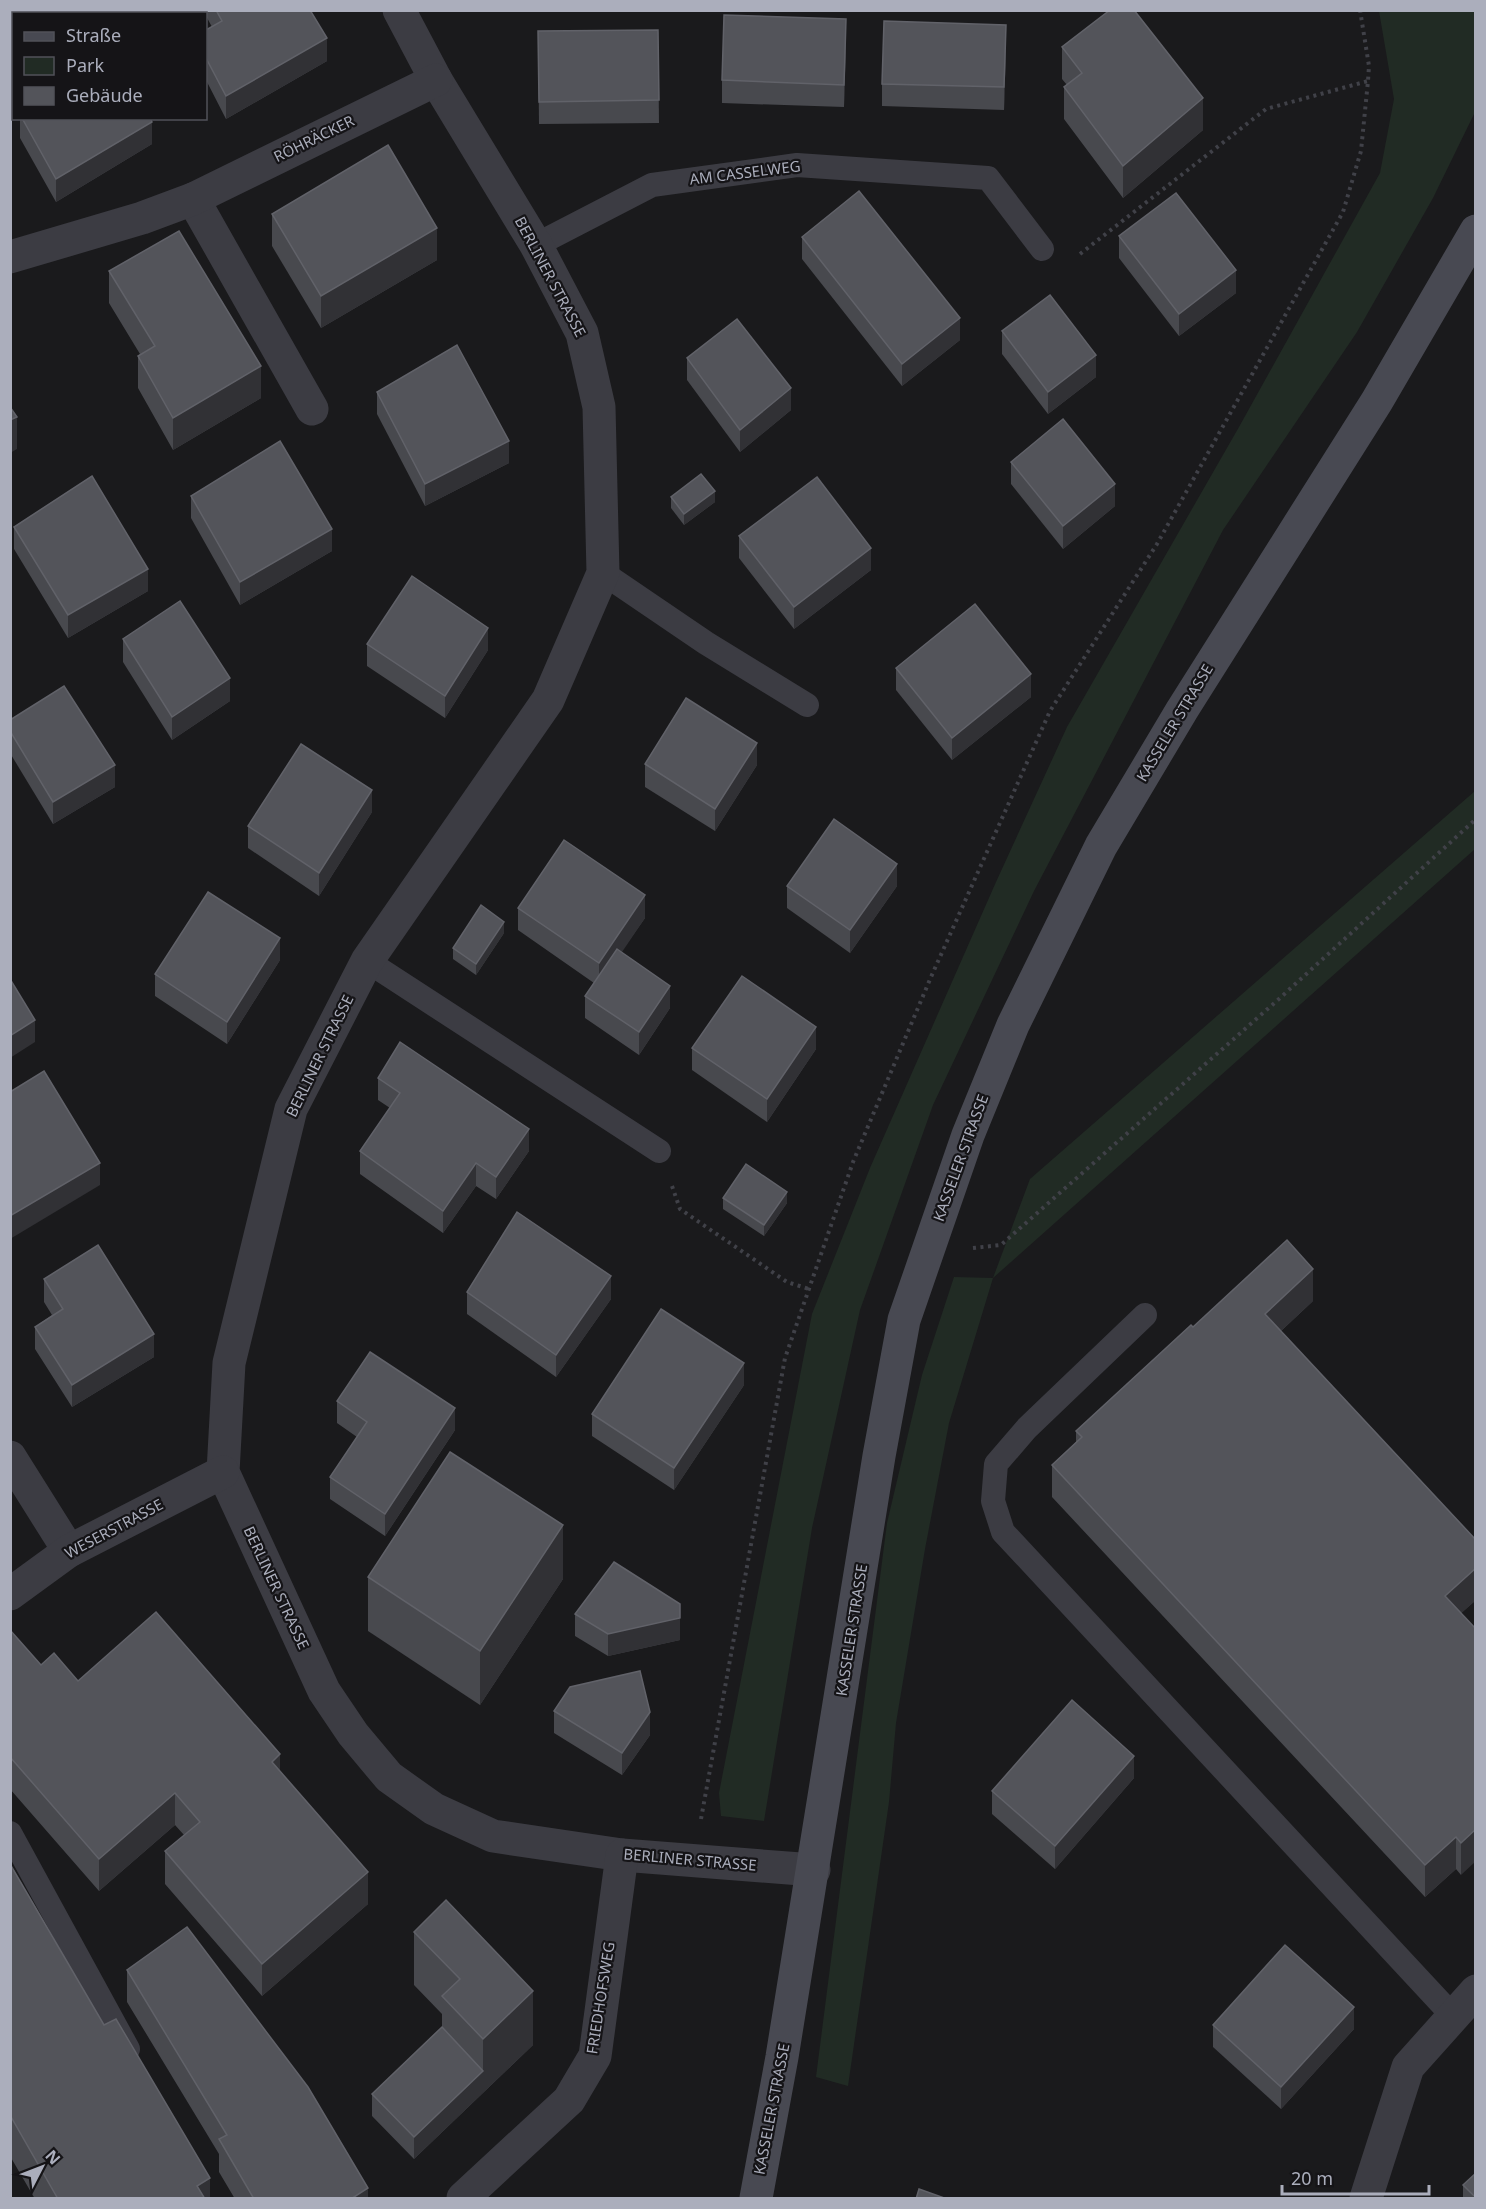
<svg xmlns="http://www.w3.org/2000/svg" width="1486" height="2209" font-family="'Noto Sans',sans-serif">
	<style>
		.green { fill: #212b24 }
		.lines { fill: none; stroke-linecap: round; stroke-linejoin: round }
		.path { stroke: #404148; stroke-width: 4; stroke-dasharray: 3 4.5; stroke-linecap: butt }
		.lane { stroke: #3c3c43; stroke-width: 24 }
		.street { stroke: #3c3c43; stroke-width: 33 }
		.secondary { stroke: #484952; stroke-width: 33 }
		.wall { fill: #48494e }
		.shaded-wall { fill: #313135 }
		.building { fill: #53545a; stroke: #616269; stroke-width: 1.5 }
		.labels { text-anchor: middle; stroke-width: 4.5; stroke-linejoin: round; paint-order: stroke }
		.street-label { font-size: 15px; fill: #abaebc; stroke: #151417 }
	</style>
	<rect width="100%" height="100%" fill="#1a1a1c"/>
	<g class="green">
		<polygon points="1379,11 1475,11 1475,112 1433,198 1357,332 1223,530 1034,891 933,1105 860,1310 812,1528 764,1821 721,1816 719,1793 812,1314 870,1168 996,882 1067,727 1239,427 1380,173 1394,99"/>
		<polygon points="1475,791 1475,849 993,1278 949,1423 925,1549 896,1723 889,1802 848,2086 816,2077 887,1523 922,1375 954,1277 993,1278 1030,1179"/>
	</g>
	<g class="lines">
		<g class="path">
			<polyline points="1080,254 1266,109 1368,81"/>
			<polyline points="672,1186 680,1209 787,1282 809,1289"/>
			<polyline points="973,1248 1001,1245 1280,998 1476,819"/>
			<polyline points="701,1819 785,1358 853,1162 931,977 1050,711 1157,544 1343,212 1361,151 1368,81 1369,66 1360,10"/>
		</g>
		<g class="lane">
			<polyline points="536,245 652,185 797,165 988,178 1042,249"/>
			<polyline points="603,573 706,643 807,705"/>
			<polyline points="367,961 659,1151"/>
			<polyline points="1145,1315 1027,1428 996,1464 993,1501 1003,1532 1453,2016"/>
			<polyline points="10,1833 128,2049"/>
		</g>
		<g class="street">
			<polyline points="399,10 436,80 536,245 582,333 599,407 603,573 548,700 367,961 291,1109 229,1363 223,1472 324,1691 353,1734 389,1777 434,1809 493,1836 622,1855 814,1870"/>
			<polyline points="193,199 312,409"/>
			<polyline points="10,257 142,218 193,199 436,80"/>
			<polyline points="10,1457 69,1551"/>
			<polyline points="10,1594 69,1551 223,1472"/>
			<polyline points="463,2198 569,2100 595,2056 622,1855"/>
			<polyline points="1366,2198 1408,2067 1476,1991"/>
		</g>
		<polyline class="secondary" points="756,2198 782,2057 879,1456 904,1320 968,1135 1013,1025 1101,846 1182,710 1377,401 1476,231"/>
	</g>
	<g class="wall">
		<polygon points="202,10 310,10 327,61 226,119 206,80 206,30 212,27 206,16 206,14 204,14"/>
		<polygon points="658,30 659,123 539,124 538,31"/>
		<polygon points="846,41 844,107 722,103 722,80"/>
		<polygon points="1006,47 1004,110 882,106 882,84"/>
		<polygon points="1062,47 1203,130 1123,198 1064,119 1064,87 1067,85 1062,79"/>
		<polygon points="20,118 150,118 152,144 56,202 20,138"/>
		<polygon points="272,214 437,260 321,328 272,246"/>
		<polygon points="1119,236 1236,293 1179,336 1119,258"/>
		<polygon points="802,237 960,340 902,386 802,259"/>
		<polygon points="109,271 261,398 173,450 138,388 138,356 140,354 109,303"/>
		<polygon points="1002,331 1096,377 1048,414 1002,354"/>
		<polygon points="687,358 791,410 740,452 687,380"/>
		<polygon points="377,392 509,463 425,506 377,414"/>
		<polygon points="1011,462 1115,506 1063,549 1011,484"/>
		<polygon points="191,496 332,551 240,605 191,518"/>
		<polygon points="671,497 715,502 684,525 671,508"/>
		<polygon points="14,527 148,591 68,638 14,549"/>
		<polygon points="739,536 871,570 794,629 739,558"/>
		<polygon points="123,639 230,701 172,740 123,662"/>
		<polygon points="367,644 488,650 445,718 367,666"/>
		<polygon points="896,668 1031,697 952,760 896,690"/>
		<polygon points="10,720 115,787 53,824 10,753"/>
		<polygon points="645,764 757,765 715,831 645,787"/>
		<polygon points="372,812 319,896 248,848 248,826"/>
		<polygon points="787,886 897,886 850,953 787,908"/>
		<rect x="1475" y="896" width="1" height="33"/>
		<polygon points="518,908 645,918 621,952 670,1008 639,1055 585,1018 585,996 594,983 518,930"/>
		<polygon points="504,933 476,975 453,959 453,948"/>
		<polygon points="280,960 227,1044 155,996 155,974"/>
		<polygon points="692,1048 816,1049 767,1122 692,1070"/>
		<polygon points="378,1078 529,1151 496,1199 476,1186 443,1233 360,1174 360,1151 390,1108 378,1100"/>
		<polygon points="723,1198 787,1203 764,1236 723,1209"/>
		<polygon points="44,1279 154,1357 72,1407 35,1349 35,1327 52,1315 44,1302"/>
		<polygon points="467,1292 611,1299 556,1377 467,1314"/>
		<polygon points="1313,1301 1281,1331 1476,1540 1476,1600 1461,1613 1461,1875 1456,1869 1425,1897 1052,1497 1052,1465 1076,1442 1076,1431 1193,1327"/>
		<polygon points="744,1385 674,1490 592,1436 592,1414"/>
		<polygon points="337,1401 455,1430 385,1536 330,1499 330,1477 357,1437 337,1423"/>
		<polygon points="368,1577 563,1579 480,1705 368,1631"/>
		<polygon points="575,1614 680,1640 608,1656 575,1636"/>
		<polygon points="10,1630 41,1665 280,1771 368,1904 262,1996 165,1884 165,1851 184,1835 175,1825 99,1891 10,1789"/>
		<polygon points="554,1711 650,1735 622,1775 554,1733"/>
		<polygon points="1134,1778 1055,1869 992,1814 992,1791"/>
		<polygon points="10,1864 104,2025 210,2199 35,2199 10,2156"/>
		<polygon points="414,1932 533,2045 414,2159 372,2116 372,2094 442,2027 442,2014 414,1985"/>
		<polygon points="127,1970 368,2199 235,2199 219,2172 219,2154 127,2002"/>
		<polygon points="1213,2025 1354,2029 1281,2109 1213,2047"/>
		<polygon points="1463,2185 1476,2199 1463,2199"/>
	</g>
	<g class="shaded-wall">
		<polygon points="846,19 846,41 844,107 844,85"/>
		<polygon points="1006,25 1006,47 1004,110 1004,87"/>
		<polygon points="327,38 327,61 226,119 226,96"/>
		<polygon points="1203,98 1203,130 1123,198 1123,166"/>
		<polygon points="152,122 152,144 56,202 56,179"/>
		<polygon points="437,228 437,260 321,328 321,296"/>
		<polygon points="1236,270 1236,293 1179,336 1179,314"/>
		<polygon points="960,318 960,340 902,386 902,364"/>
		<polygon points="1096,355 1096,377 1048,414 1048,392"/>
		<polygon points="261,366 261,398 173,450 173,418"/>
		<polygon points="791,388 791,410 740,452 740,430"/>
		<polygon points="17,417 17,449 10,453 10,420"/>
		<polygon points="509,441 509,463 425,506 425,484"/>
		<polygon points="1115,484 1115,506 1063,549 1063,526"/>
		<polygon points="715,491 715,502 684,525 684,514"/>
		<polygon points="332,529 332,551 240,605 240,582"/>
		<polygon points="871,548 871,570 794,629 794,607"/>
		<polygon points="148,569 148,591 68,638 68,615"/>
		<polygon points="488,628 488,650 445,718 445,696"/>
		<polygon points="1031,674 1031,697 952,760 952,738"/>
		<polygon points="230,678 230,701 172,740 172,717"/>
		<polygon points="757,743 757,765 715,831 715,809"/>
		<polygon points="115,765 115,787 53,824 53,802"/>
		<polygon points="372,790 372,812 319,896 319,873"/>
		<polygon points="897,864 897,886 850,953 850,930"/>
		<polygon points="645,895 645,918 599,986 599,963"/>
		<polygon points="504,922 504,933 476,975 476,964"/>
		<polygon points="280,938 280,960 227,1044 227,1022"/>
		<polygon points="670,986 670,1008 639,1055 639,1032"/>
		<polygon points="35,1020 35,1042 10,1058 10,1036"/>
		<polygon points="816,1027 816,1049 767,1122 767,1099"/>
		<polygon points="529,1129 529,1151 496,1199 496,1177"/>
		<polygon points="100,1163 100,1185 10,1239 10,1216"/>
		<polygon points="476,1163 476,1186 443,1233 443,1211"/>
		<polygon points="787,1192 787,1203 764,1236 764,1225"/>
		<polygon points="1313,1269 1313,1301 1265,1346 1265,1314"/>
		<polygon points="611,1276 611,1299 556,1377 556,1355"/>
		<polygon points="154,1334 154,1357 72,1407 72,1385"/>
		<polygon points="744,1363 744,1385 674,1490 674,1468"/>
		<polygon points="455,1408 455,1430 385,1536 385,1514"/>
		<polygon points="563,1525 563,1579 480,1705 480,1651"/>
		<polygon points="1476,1568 1476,1600 1445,1628 1445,1596"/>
		<polygon points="680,1604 680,1640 608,1656 608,1634"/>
		<polygon points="650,1712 650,1735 622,1775 622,1753"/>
		<polygon points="280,1754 280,1787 272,1762"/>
		<polygon points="1134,1756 1134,1778 1055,1869 1055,1846"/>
		<polygon points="175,1793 175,1825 99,1891 99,1859"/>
		<polygon points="1476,1829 1476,1861 1461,1875 1461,1843"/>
		<polygon points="1456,1837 1456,1869 1425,1897 1425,1865"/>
		<polygon points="368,1872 368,1904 262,1996 262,1964"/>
		<polygon points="533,1991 533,2045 414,2159 414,2137 483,2071 483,2039"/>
		<polygon points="1354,2007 1354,2029 1281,2109 1281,2087"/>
		<polygon points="210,2178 210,2199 197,2199 197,2186"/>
		<polygon points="368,2188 368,2199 351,2199"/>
	</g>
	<g class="building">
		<polygon points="216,10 310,10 327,38 226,96 206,58 206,30 222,21"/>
		<polygon points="1110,10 1134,10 1203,98 1123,166 1064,87 1082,73 1062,47"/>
		<polygon points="724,15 846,19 844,85 722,80"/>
		<polygon points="884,21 1006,25 1004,87 882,84"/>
		<polygon points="658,30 659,100 539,102 538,31"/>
		<polygon points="22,118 150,118 152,122 56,179"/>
		<polygon points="388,145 437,228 321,296 272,214"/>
		<polygon points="859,191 960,318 902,364 802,237"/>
		<polygon points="1176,193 1236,270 1179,314 1119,236"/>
		<polygon points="179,231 261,366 173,418 138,356 155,346 109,271"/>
		<polygon points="1050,295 1096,355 1048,392 1002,331"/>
		<polygon points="737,319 791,388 740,430 687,358"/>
		<polygon points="457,345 509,441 425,484 377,392"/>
		<polygon points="10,407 17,417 10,420"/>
		<polygon points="1063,419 1115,484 1063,526 1011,462"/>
		<polygon points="280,441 332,529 240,582 191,496"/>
		<polygon points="701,474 715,491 684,514 671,497"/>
		<polygon points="92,476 148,569 68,615 14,527"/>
		<polygon points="817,477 871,548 794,607 739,536"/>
		<polygon points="412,576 488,628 445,696 367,644"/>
		<polygon points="180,601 230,678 172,717 123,639"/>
		<polygon points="975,604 1031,674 952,738 896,668"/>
		<polygon points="64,686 115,765 53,802 10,731 10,720"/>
		<polygon points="686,698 757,743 715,809 645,764"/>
		<polygon points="301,744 372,790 319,873 248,826"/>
		<polygon points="834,819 897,864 850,930 787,886"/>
		<polygon points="564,840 645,895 599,963 518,908"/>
		<polygon points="208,892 280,938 227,1022 155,974"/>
		<polygon points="481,905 504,922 476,964 453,948"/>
		<polygon points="617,949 670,986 639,1032 585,996"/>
		<polygon points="742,976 816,1027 767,1099 692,1048"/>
		<polygon points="10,979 35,1020 10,1036"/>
		<polygon points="400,1042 529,1129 496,1177 476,1163 443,1211 360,1151 400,1093 378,1078"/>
		<polygon points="44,1071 100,1163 10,1216 10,1092"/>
		<polygon points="746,1164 787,1192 764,1225 723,1198"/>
		<polygon points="517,1212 611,1276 556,1355 467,1292"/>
		<polygon points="1287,1240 1313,1269 1265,1314 1476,1540 1476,1568 1445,1596 1476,1629 1476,1829 1461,1843 1456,1837 1425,1865 1052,1465 1082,1437 1076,1431 1191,1325 1193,1327"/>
		<polygon points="98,1245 154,1334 72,1385 35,1327 63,1309 44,1279"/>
		<polygon points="661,1309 744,1363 674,1468 592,1414"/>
		<polygon points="370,1352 455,1408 385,1514 330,1477 367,1422 337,1401"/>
		<polygon points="450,1452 563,1525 480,1651 368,1577"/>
		<polygon points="614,1562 680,1604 680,1618 608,1634 575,1614"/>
		<polygon points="156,1612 280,1754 272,1762 368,1872 262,1964 165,1851 200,1822 175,1793 99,1859 10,1757 10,1630 41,1665 54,1653 78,1681"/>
		<polygon points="640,1671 650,1712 622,1753 554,1711 570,1687"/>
		<polygon points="1072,1700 1134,1756 1055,1846 992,1791"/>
		<polygon points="10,1864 104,2025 116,2019 210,2178 197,2186 205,2199 58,2199 10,2115"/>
		<polygon points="446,1900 533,1991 483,2039 442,1996 460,1979 414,1932"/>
		<polygon points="187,1927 308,2087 368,2188 351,2199 254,2199 219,2139 227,2135 127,1970"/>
		<polygon points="1285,1945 1354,2007 1281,2087 1213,2025"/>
		<polygon points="442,2027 483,2071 414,2137 372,2094"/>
		<polygon points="1476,2173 1476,2198 1463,2185"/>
		<polygon points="919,2189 947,2199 916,2199"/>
	</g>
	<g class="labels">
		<g class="street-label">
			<text transform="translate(314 139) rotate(-26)" y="5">RÖHRÄCKER</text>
			<text transform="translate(745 173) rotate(-7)" y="5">AM CASSELWEG</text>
			<text transform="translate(550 277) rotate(62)" y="5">BERLINER STRASSE</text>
			<text transform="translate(1175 723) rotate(-59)" y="5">KASSELER STRASSE</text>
			<text transform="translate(320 1056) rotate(-64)" y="5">BERLINER STRASSE</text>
			<text transform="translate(961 1158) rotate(-70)" y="5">KASSELER STRASSE</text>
			<text transform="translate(114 1529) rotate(-28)" y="5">WESERSTRASSE</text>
			<text transform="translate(276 1588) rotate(65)" y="5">BERLINER STRASSE</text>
			<text transform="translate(852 1630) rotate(-81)" y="5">KASSELER STRASSE</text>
			<text transform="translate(690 1860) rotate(5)" y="5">BERLINER STRASSE</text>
			<text transform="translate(601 1998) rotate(-81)" y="5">FRIEDHOFSWEG</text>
			<text transform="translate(772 2109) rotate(-79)" y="5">KASSELER STRASSE</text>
		</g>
	</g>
	<rect width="1486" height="2209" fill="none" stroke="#abaebc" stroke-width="24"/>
	<rect x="12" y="12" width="195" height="108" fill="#151417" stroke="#515259" stroke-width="1.5"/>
	<rect x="24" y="32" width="30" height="9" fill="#484952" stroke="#515259" stroke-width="1.5"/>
	<text x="66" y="42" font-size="18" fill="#abaebc">Straße</text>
	<rect x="24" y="57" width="30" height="18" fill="#212b24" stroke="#515259" stroke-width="1.5"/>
	<text x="66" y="72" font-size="18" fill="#abaebc">Park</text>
	<rect x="24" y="87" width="30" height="18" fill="#53545a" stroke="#515259" stroke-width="1.5"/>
	<text x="66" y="102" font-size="18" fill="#abaebc">Gebäude</text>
	<g transform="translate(42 2167) rotate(48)" stroke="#151417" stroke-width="4.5" paint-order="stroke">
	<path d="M0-4.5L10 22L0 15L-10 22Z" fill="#abaebc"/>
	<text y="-9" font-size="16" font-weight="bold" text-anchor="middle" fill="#abaebc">N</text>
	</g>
	<path d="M1282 2185v9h147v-9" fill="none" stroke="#abaebc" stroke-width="3"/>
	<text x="1291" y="2185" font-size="18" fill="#abaebc" stroke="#151417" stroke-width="4.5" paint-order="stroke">20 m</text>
</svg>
